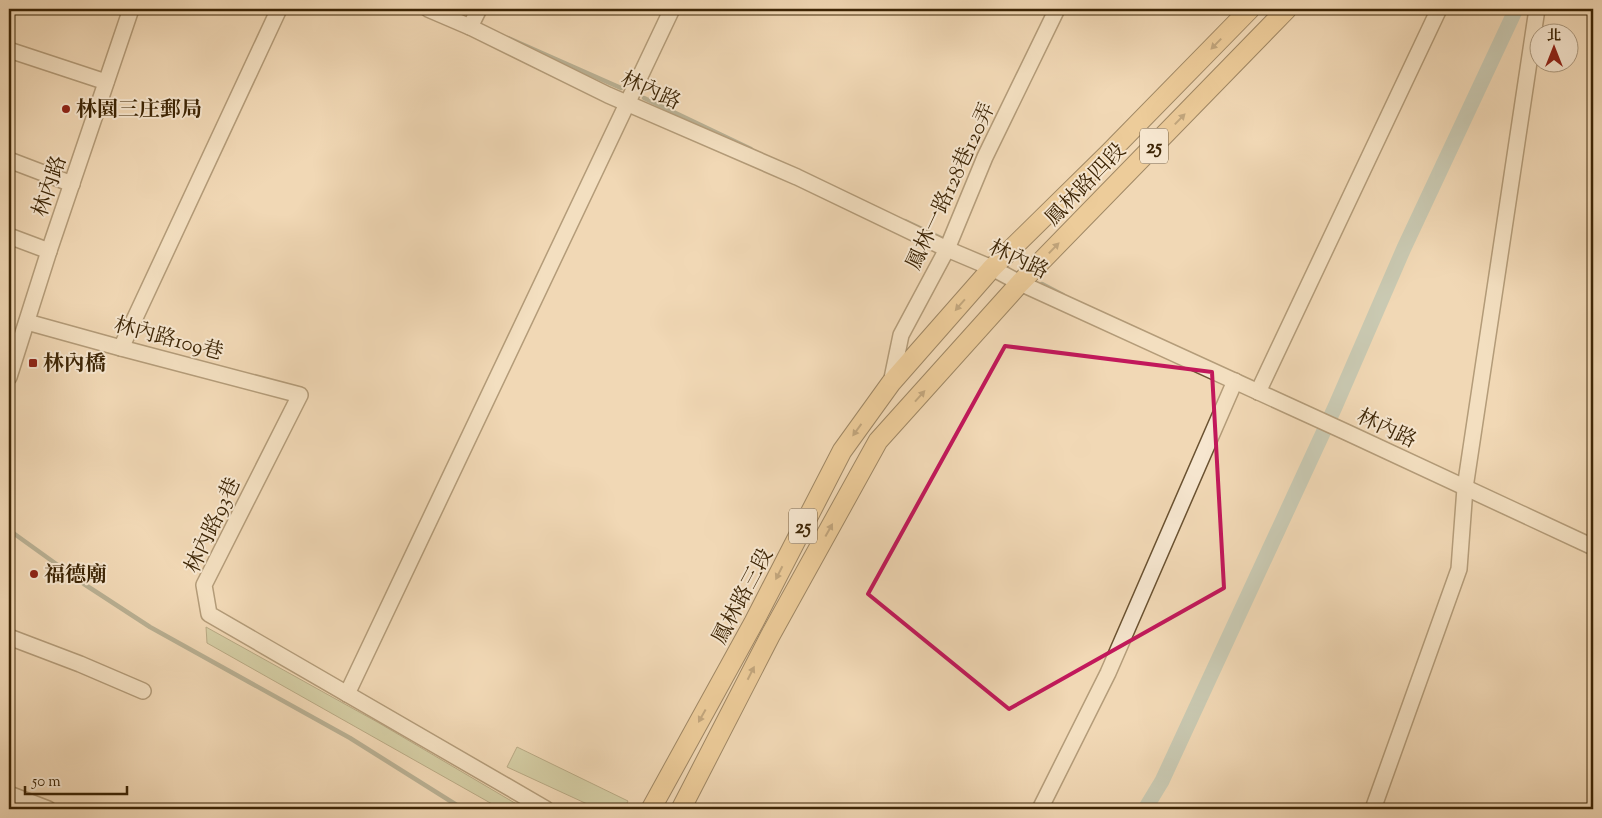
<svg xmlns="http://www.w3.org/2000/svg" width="1602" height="818" font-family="'Sorts Mill Goudy','Noto Serif TC',serif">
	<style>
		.green { fill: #b3c092; stroke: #78724c }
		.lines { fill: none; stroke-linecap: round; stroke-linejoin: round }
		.stream { stroke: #757e6c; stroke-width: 4.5 }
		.canal { stroke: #9bb9b1; stroke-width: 15 }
		.minor-casing { stroke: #6a5231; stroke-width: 18 }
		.major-casing { stroke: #3d2505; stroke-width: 21 }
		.minor { stroke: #f6e6cf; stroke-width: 15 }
		.major { stroke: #e8bc7a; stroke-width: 19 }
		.oneway { fill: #8a693a }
		.marked { fill: none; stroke: #c2185b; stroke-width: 4; stroke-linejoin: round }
		.poi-dot { fill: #8f2418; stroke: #f6e6cf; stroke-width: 2 }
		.labels { text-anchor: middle; stroke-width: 4; stroke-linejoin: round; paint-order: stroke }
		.shield { fill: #f6e6cf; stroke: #745f42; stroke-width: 1 }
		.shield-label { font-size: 20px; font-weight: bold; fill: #3d2505 }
		.street-label { font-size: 21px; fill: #3d2505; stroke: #f6e6cf }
		.poi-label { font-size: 21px; font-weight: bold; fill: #3d2505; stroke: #f6e6cf; text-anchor: start }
	</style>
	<rect width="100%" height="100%" fill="#f1d8b5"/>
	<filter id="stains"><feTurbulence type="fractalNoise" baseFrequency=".004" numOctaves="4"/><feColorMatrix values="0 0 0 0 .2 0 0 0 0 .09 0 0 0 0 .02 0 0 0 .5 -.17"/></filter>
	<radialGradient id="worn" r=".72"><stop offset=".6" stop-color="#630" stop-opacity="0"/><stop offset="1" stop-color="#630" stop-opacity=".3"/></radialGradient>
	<g class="green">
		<polygon points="206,627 379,723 525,809 501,809 207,643"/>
		<polygon points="517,747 628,801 624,809 598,809 507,767"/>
	</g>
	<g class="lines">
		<g class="stream">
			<polyline points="508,38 621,88"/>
			<polyline points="644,98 751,149"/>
			<polyline points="905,221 943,239"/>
			<polyline points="1042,284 1063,295"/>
			<polyline points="9,530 84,584 150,627 350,738 463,809"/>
		</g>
		<polyline class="canal" points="1145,809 1162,781 1335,407 1404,248 1516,9"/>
		<g class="minor-casing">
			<g id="minor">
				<polyline points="428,9 470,27 608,95 797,177 947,249 992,268 1020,283 1346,432 1593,547"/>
				<polyline points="470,27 479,9"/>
				<polyline points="9,50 106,82"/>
				<polyline points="9,160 72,184"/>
				<polyline points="9,236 49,251"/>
				<polyline points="27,322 121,348 300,395 204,585 209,614 546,809"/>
				<polyline points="121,348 279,9"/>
				<polyline points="9,377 49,251 131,9"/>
				<polyline points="891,383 901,335 947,249 985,157 1057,9"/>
				<polyline points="1258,392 1439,9"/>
				<polyline points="9,637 80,664 143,691"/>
				<polyline points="347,694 672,9"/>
				<polyline points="9,794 48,809"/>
				<polyline points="1040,809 1108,673 1235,381"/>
				<polyline points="1373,809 1459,569 1465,488 1537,9"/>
			</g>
		</g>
		<g class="major-casing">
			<g id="major">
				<polyline points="651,809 754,622 842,451 891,383 992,268 1109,153 1250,9"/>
				<polyline points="681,809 770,636 878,441 1020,283 1287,9"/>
			</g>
		</g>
		<use href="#minor" class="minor"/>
		<use href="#major" class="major"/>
	</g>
	<defs><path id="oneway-solid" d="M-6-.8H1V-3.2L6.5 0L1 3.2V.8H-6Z" transform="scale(1.25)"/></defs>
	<g class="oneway">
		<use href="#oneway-solid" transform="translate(1216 44) rotate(134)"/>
		<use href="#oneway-solid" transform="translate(1180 119) rotate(-46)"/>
		<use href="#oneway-solid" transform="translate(1054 248) rotate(-46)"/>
		<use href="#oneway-solid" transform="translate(960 305) rotate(131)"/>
		<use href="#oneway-solid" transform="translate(920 396) rotate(-48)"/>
		<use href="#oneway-solid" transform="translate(857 430) rotate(126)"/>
		<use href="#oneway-solid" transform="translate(829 530) rotate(-61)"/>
		<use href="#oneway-solid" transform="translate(779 573) rotate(117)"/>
		<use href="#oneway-solid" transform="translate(751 673) rotate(-63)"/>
		<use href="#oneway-solid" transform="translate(702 716) rotate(119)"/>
	</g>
	<path d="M0 0H1602V818H0ZM1005,346L1212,372L1224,588L1009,709L868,594Z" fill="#f1d8b5" fill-opacity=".55" fill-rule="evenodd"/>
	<path class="marked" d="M1005,346L1212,372L1224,588L1009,709L868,594Z"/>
	<g class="poi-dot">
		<circle cx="66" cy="109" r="5"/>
		<rect x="28" y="358" width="10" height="10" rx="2.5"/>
		<circle cx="34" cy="574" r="5"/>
	</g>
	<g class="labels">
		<g class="shield">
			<rect x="1140" y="128.5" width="28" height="35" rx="4"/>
			<rect x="789" y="508.5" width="28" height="35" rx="4"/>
		</g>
		<g class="shield-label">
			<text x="1154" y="153">25</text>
			<text x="803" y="533">25</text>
		</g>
		<g class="street-label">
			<text transform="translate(651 90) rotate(24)" y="7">林內路</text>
			<text transform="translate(1085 184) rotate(-46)" y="7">鳳林路四段</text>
			<text transform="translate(49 186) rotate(-71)" y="7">林內路</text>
			<text transform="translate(950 186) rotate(-65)" y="7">鳳林一路128巷120弄</text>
			<text transform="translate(1019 259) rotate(25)" y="7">林內路</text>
			<text transform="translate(169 338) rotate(15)" y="7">林內路109巷</text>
			<text transform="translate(1387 428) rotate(25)" y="7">林內路</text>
			<text transform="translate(212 525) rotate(-65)" y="7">林內路93巷</text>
			<text transform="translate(742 596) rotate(-62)" y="7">鳳林路三段</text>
		</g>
		<g class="poi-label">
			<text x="76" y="116">林園三庄郵局</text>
			<text x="43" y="370">林內橋</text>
			<text x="44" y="581">福德廟</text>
		</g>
	</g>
	<rect width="1602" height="818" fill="none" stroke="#f1d8b5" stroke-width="30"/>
	<rect x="10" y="10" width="1582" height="798" fill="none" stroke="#3d2505" stroke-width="2.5"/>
	<rect x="15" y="15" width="1572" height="788" fill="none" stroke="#3d2505"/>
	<g transform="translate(1554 48)"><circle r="24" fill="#f6e6cf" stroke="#ac997e"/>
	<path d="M0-4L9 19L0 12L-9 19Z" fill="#8f2418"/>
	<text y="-8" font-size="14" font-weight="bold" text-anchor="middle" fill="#3d2505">北</text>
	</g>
	<path d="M25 786v8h102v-8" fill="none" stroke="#3d2505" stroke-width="2.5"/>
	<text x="32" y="786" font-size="15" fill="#3d2505" stroke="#f6e6cf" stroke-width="4" paint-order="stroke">50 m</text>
	<rect width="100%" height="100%" filter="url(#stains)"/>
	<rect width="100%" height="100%" fill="url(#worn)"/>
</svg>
